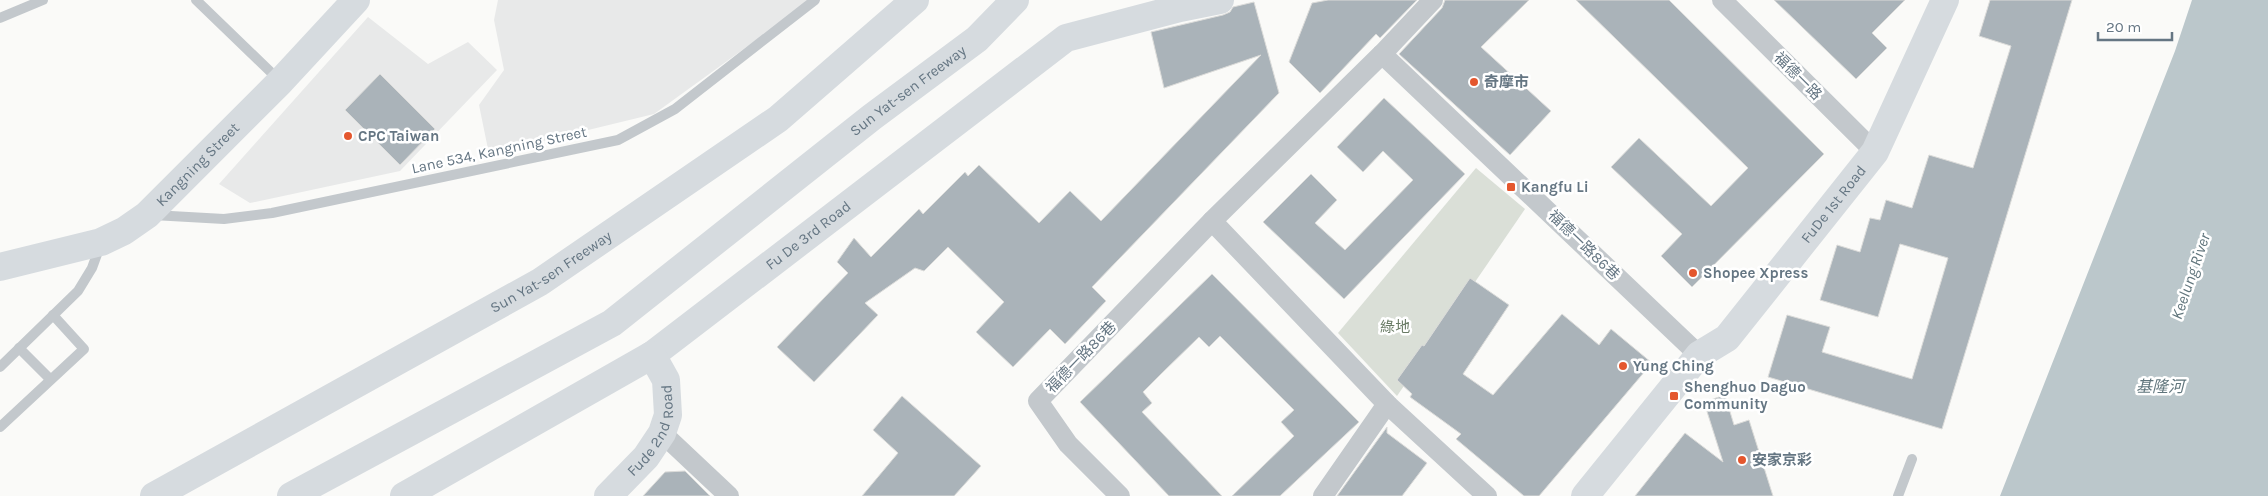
<svg xmlns="http://www.w3.org/2000/svg" width="2268" height="496" font-family="Karla,'Noto Sans TC',sans-serif">
	<style>
		.built { fill: #e8e9e9 }
		.green { fill: #dadfd7 }
		.water { fill: #bbc7cb }
		.building { fill: #aab3b9; stroke: #dcdcda }
		.lines { fill: none; stroke-linecap: round; stroke-linejoin: round }
		.lane { stroke: #c3c8cc; stroke-width: 10 }
		.street { stroke: #c3c8cc; stroke-width: 20 }
		.secondary { stroke: #d6dbdf; stroke-width: 28 }
		.highway { stroke: #d6dbdf; stroke-width: 28 }
		.poi-dot { fill: #e4572e; stroke: #fff; stroke-width: 2 }
		.labels { text-anchor: middle; stroke-width: 5; stroke-linejoin: round; paint-order: stroke }
		.street-label { font-size: 15px; fill: #657683; stroke: #fff }
		.poi-label { font-size: 15px; font-weight: bold; fill: #657683; stroke: #fff; text-anchor: start }
		.park-label { font-size: 15px; fill: #687a64; stroke: #fff }
		.water-label { font-size: 16px; font-style: italic; fill: #60757c; stroke: #fff }
	</style>
	<rect width="100%" height="100%" fill="#fafaf8"/>
	<g class="built">
		<polygon points="498,0 811,0 654,114 489,154 479,105 504,70 494,20"/>
		<polygon points="368,17 428,64 468,42 497,70 400,171 250,203 219,184"/>
	</g>
	<polygon class="green" points="1476,168 1525,209 1397,396 1338,333"/>
	<polygon class="water" points="2192,0 2268,0 2268,496 2000,496 2175,51"/>
	<g class="building">
		<polygon points="1328,0 1417,0 1380,38 1376,34 1320,93 1289,62 1312,3"/>
		<polygon points="1445,0 1529,0 1481,47 1551,111 1510,155 1399,54 1442,8"/>
		<polygon points="1576,0 1669,0 1824,154 1692,287 1661,256 1682,234 1611,167 1639,138 1711,206 1748,168"/>
		<polygon points="1774,0 1905,0 1872,33 1887,48 1856,79"/>
		<polygon points="1990,0 2072,0 1942,429 1768,377 1787,315 1830,327 1822,352 1912,379 1948,258 1900,244 1878,317 1820,300 1837,245 1860,252 1870,218 1880,220 1886,200 1912,208 1929,155 1973,168 2011,46 1979,36"/>
		<polygon points="1254,2 1279,93 1092,287 1106,301 1065,344 1050,329 1013,367 976,332 1004,302 948,247 924,271 915,268 865,303 878,315 814,382 777,347 848,273 837,262 854,238 871,257 919,209 923,214 965,172 968,176 979,165 1039,223 1070,191 1101,221 1261,55 1164,88 1151,32 1223,15 1230,12 1233,7"/>
		<polygon points="380,74 435,129 400,165 345,110"/>
		<polygon points="1384,98 1465,174 1344,299 1263,222 1311,174 1337,200 1315,223 1345,250 1413,180 1383,151 1363,172 1337,147"/>
		<polygon points="1212,274 1359,422 1280,496 1232,496 1294,436 1281,422 1294,410 1220,336 1209,347 1199,337 1162,373 1143,392 1152,403 1142,412 1222,496 1169,496 1080,402"/>
		<polygon points="1470,278 1509,305 1463,374 1493,395 1562,314 1599,345 1611,329 1652,363 1539,496 1524,496 1456,439 1461,434 1410,397 1412,394 1397,380 1422,345 1424,346"/>
		<polygon points="1725,395 1734,425 1749,420 1773,496 1635,496 1685,433 1723,462 1704,402"/>
		<polygon points="902,396 981,466 954,496 862,496 898,453 873,430"/>
		<polygon points="1387,427 1387,433 1427,463 1402,496 1337,496"/>
		<polygon points="685,471 710,496 643,496 665,472"/>
	</g>
	<g class="lines">
		<g class="lane">
			<polyline points="196,0 280,81"/>
			<polyline points="0,18 43,0"/>
			<polyline points="153,215 224,219 272,213 618,140 675,109 815,0"/>
			<polyline points="19,348 50,379"/>
			<polyline points="0,367 78,291 92,268 100,246"/>
			<polyline points="0,427 84,349 53,315"/>
			<polyline points="1898,496 1912,459"/>
		</g>
		<g class="street">
			<polyline points="1722,0 1875,152"/>
			<polyline points="1382,54 1699,355"/>
			<polyline points="1212,221 1387,404 1487,496"/>
			<polyline points="662,433 729,496"/>
			<polyline points="1120,496 1068,444 1038,401 1212,221 1382,54 1433,0"/>
			<polyline points="1323,496 1387,404"/>
		</g>
		<g class="secondary">
			<path id="s1" d="M0,267L101,242L124,231L147,215L280,82L356,0"/>
			<path id="s2" d="M404,496L652,355L1066,38L1180,8L1220,0"/>
			<path id="s3" d="M608,496L646,457L662,433L668,415L666,380L652,355"/>
			<path id="s4" d="M1585,496L1699,355L1727,338L1875,152L1945,0"/>
		</g>
		<g class="highway">
			<path id="s5" d="M154,496L540,282L778,119L915,0"/>
			<path id="s6" d="M291,496L612,323L872,117L977,39L1015,0"/>
		</g>
	</g>
	<g class="poi-dot">
		<circle cx="1474" cy="82" r="5"/>
		<circle cx="348" cy="136" r="5"/>
		<rect x="1506" y="182" width="10" height="10" rx="2.5"/>
		<circle cx="1693" cy="273" r="5"/>
		<circle cx="1623" cy="366" r="5"/>
		<rect x="1669" y="391" width="10" height="10" rx="2.5"/>
		<circle cx="1742" cy="460" r="5"/>
	</g>
	<g class="labels">
		<g class="street-label">
			<text transform="translate(1798 76) rotate(45)" y="5">福德一路</text>
			<text dy="5" stroke="none"><textPath href="#s6" startOffset="741">Sun Yat-sen Freeway</textPath></text>
			<text transform="translate(499 150) rotate(-12)" y="5">Lane 534, Kangning Street</text>
			<text dy="5" stroke="none"><textPath href="#s1" startOffset="229">Kangning Street</textPath></text>
			<text dy="5" stroke="none"><textPath href="#s4" startOffset="385">FuDe 1st Road</textPath></text>
			<text dy="5" stroke="none"><textPath href="#s2" startOffset="482">Fu De 3rd Road</textPath></text>
			<text transform="translate(1584 245) rotate(44)" y="5">福德一路86巷</text>
			<text dy="5" stroke="none"><textPath href="#s5" startOffset="456">Sun Yat-sen Freeway</textPath></text>
			<text transform="translate(1081 357) rotate(-46)" y="5">福德一路86巷</text>
			<text dy="5" stroke="none"><textPath href="#s3" startOffset="82">Fude 2nd Road</textPath></text>
		</g>
		<g class="poi-label">
			<text x="1484" y="87">奇摩市</text>
			<text x="358" y="141">CPC Taiwan</text>
			<text x="1521" y="192">Kangfu Li</text>
			<text x="1703" y="278">Shopee Xpress</text>
			<text x="1633" y="371">Yung Ching</text>
			<text x="1684" y="392">Shenghuo Daguo<tspan x="1684" dy="17">Community</tspan></text>
			<text x="1752" y="465">安家京彩</text>
		</g>
		<g class="park-label">
			<text x="1395" y="332">綠地</text>
		</g>
		<g class="water-label">
			<text transform="translate(2190 276) rotate(-71)" y="6">Keelung River</text>
			<text x="2160" y="392">基隆河</text>
		</g>
	</g>
	<path d="M2098 32v8h74v-8" fill="none" stroke="#657683" stroke-width="2.5"/>
	<text x="2106" y="32" font-size="15" fill="#657683" stroke="#ffffff" stroke-width="4" paint-order="stroke">20 m</text>
</svg>
